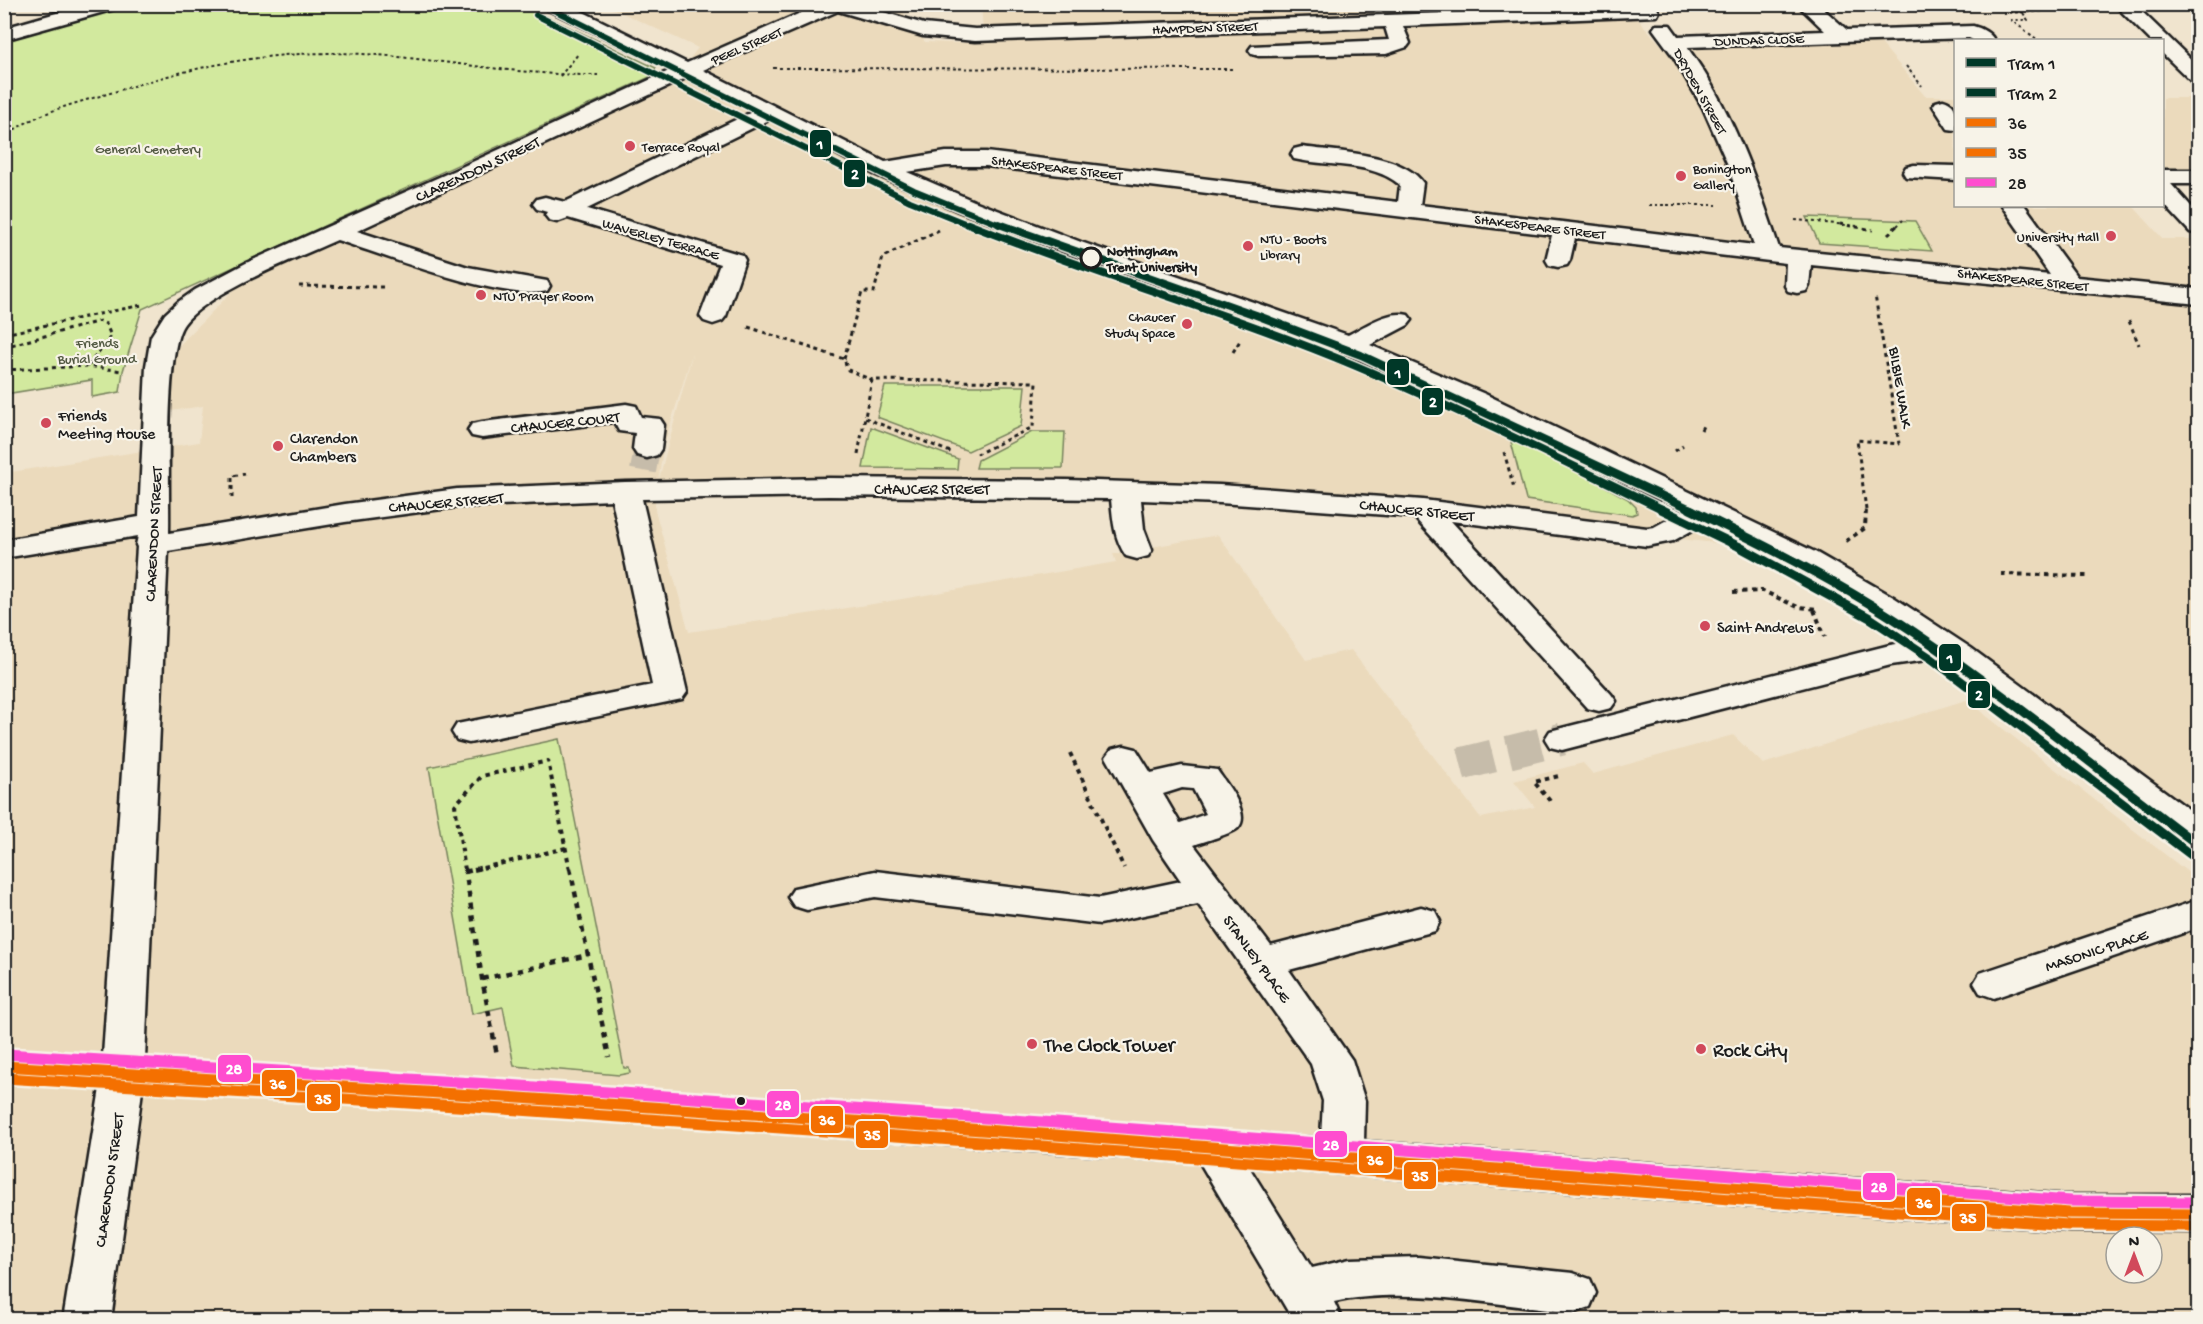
<svg xmlns="http://www.w3.org/2000/svg" width="2203" height="1324" font-family="'Gochi Hand',sans-serif">
	<style>
		.built { fill: #ebdabc; fill-rule: evenodd }
		.green { fill: #d2e99e; stroke: #77825d; stroke-width: 1.5 }
		.lines { fill: none; stroke-linecap: round; stroke-linejoin: round }
		.minor-tunnel-far1 { stroke: #c6bcaa; stroke-width: 26; stroke-dasharray: 26 14; stroke-linecap: butt }
		.minor-tunnel { stroke: #c6bcaa; stroke-width: 33; stroke-dasharray: 33 16; stroke-linecap: butt }
		.minor-casing { stroke: #1c1c1c; stroke-width: 5 }
		.path-far3 { stroke: #1c1c1c; stroke-width: 2; stroke-dasharray: 3 3; stroke-linecap: butt }
		.path-far2 { stroke: #1c1c1c; stroke-width: 3; stroke-dasharray: 4 4; stroke-linecap: butt }
		.path-far1 { stroke: #1c1c1c; stroke-width: 4; stroke-dasharray: 4.5 4.5; stroke-linecap: butt }
		.path { stroke: #1c1c1c; stroke-width: 4.5; stroke-dasharray: 6 6; stroke-linecap: butt }
		.minor { fill: #f7f3e8; fill-rule: evenodd }
		.bus-1-casing { stroke: #f7f3e8; stroke-width: 16 }
		.bus-2-casing { stroke: #f7f3e8; stroke-width: 16 }
		.bus-3-casing { stroke: #f7f3e8; stroke-width: 16 }
		.bus-1 { stroke: #f46f01; stroke-width: 11 }
		.bus-2 { stroke: #f46f01; stroke-width: 11 }
		.bus-3 { stroke: #ff4dcf; stroke-width: 11 }
		.tram-1-far2-casing { stroke: #f7f3e8; stroke-width: 9 }
		.tram-1-far1-casing { stroke: #f7f3e8; stroke-width: 11 }
		.tram-1-casing { stroke: #f7f3e8; stroke-width: 14 }
		.tram-2-far2-casing { stroke: #f7f3e8; stroke-width: 9 }
		.tram-2-far1-casing { stroke: #f7f3e8; stroke-width: 11 }
		.tram-2-casing { stroke: #f7f3e8; stroke-width: 14 }
		.tram-1-far2 { stroke: #003828; stroke-width: 6 }
		.tram-1-far1 { stroke: #003828; stroke-width: 8 }
		.tram-1 { stroke: #003828; stroke-width: 9 }
		.tram-2-far2 { stroke: #003828; stroke-width: 6 }
		.tram-2-far1 { stroke: #003828; stroke-width: 8 }
		.tram-2 { stroke: #003828; stroke-width: 9 }
		.poi-dot { fill: #d1495b; stroke: #f7f3e8; stroke-width: 2 }
		.stop-dot { fill: #f7f3e8; stroke: #1c1c1c; stroke-width: 3 }
		.bus-dot { fill: #1c1c1c; stroke: #f7f3e8; stroke-width: 2 }
		.labels { text-anchor: middle; stroke-width: 4.5; stroke-linejoin: round; paint-order: stroke }
		.far-street-label { font-size: 14px; fill: #1c1c1c; stroke: #f7f3e8 }
		.far-poi-label { font-size: 14px; fill: #1c1c1c; stroke: #f7f3e8; text-anchor: start }
		.far-park-label { font-size: 14px; fill: #535a43; stroke: #f7f3e8 }
		.far-stop-label { font-size: 14px; font-weight: bold; fill: #1c1c1c; stroke: #f7f3e8; text-anchor: start }
		.street-label { font-size: 16px; fill: #1c1c1c; stroke: #f7f3e8 }
		.poi-label { font-size: 16px; fill: #1c1c1c; stroke: #f7f3e8; text-anchor: start }
		.near-poi-label { font-size: 20px; fill: #1c1c1c; stroke: #f7f3e8; text-anchor: start }
		.line-badge { stroke: #f7f3e8; stroke-width: 2 }
		.badge-label { font-size: 16px; text-anchor: middle; font-weight: bold; fill: #fff }
	</style>
	<rect width="100%" height="100%" fill="#f0e4ce"/>
	<filter id="ink" filterUnits="userSpaceOnUse"><feTurbulence type="fractalNoise" baseFrequency=".0167" numOctaves="2"/><feDisplacementMap in="SourceGraphic" scale="12" xChannelSelector="R" yChannelSelector="G"/><feConvolveMatrix kernelMatrix="1 2 1 2 8 2 1 2 1" color-interpolation-filters="sRGB"/></filter>
	<g filter="url(#ink)">
		<g class="built">
			<path d="M1624,4L1663,47L1880,42L1925,96H1955L1956,206H2133L2163,239H2198V861L2030,717L1749,547L1423,509L1220,494H655V510L689,632L873,604L1116,562L1113,554L1218,535L1306,660L1351,650L1481,818L1535,807L1514,781L1583,763L1593,774L1733,735L1763,764L1966,700L2198,880V1319L5,1320V473L199,442L203,406L171,411L159,366L255,268L679,73L698,48L605,5H898L925,42L952,43H984L981,5ZM692,354V355L658,483L663,448ZM2116,1237H2152V1273H2116Z"/>
			<polygon points="2163,98 2190,98 2198,106 2198,171 2163,170"/>
		</g>
		<g class="green">
			<polygon points="127,5 523,5 656,68 650,77 142,309 123,371 120,392 92,397 92,380 5,394 5,39"/>
			<polygon points="1807,217 1915,221 1932,251 1819,243"/>
			<polygon points="885,386 1025,386 1021,426 968,451 877,417"/>
			<polygon points="871,427 958,459 957,469 863,468"/>
			<polygon points="1032,432 1065,432 1063,468 976,468 978,460"/>
			<polygon points="1509,434 1628,499 1636,507 1637,513 1632,515 1526,500"/>
			<polygon points="559,739 624,1068 629,1068 630,1073 619,1075 514,1066 503,1007 472,1014 429,767"/>
		</g>
		<g class="lines">
			<polyline class="minor-tunnel-far1" points="643,471 647,449"/>
			<polyline class="minor-tunnel" points="1461,764 1562,739"/>
			<g class="minor-casing">
				<g id="minor">
					<polygon points="88,4 120,4 118,8 4,40 4,28"/>
					<path d="M542,4H567L687,63L821,4H856L924,24L975,29L1650,6L1657,8L1659,12L1657,16L1403,26L1410,43L1407,47L1386,54L1259,56L1252,54L1249,50L1252,46L1389,40L1385,27L975,41L923,36L838,11L703,70L885,162L946,152H986L1398,202L1400,185C1371,161 1329,167 1294,159L1291,154L1294,149L1302,147C1335,152 1403,153 1423,183L1420,205L1754,245L1728,165L1703,108L1673,56L1653,29L1656,25H1670L1678,36L1825,31L1797,4H1818L1847,30L1973,26C1981,28 1991,33 1994,40H1973L1969,38L1687,47C1731,107 1756,178 1779,248L2050,275L2002,206H2025L2077,277L2198,289V304L1811,265L1809,286L1806,291L1797,293L1788,291L1785,286L1786,263L1575,238L1570,260L1567,265L1558,267L1549,265L1546,260L1552,235L986,166H946L907,172L974,201L1081,242L1348,335C1366,326 1388,310 1408,315L1412,320L1408,325L1370,345L1485,394L1815,552L1895,598L1971,648L2198,816V846L2185,843L1941,658L1891,665L1562,750L1550,747L1545,739L1550,731L1890,645L1917,641C1849,596 1779,558 1707,522L1673,541L1647,546L1451,521L1611,694L1616,701L1611,708L1599,711L1587,708L1414,517L1220,503L1141,500L1144,529L1152,550L1148,556L1137,559L1126,556C1114,539 1113,520 1111,499L829,496L642,499L687,692L682,699L469,743L457,740L452,732L457,724L652,685L612,500L457,507L345,522L168,551L145,1059L505,1081L1321,1138L1323,1101L1311,1064L1198,904L1100,924L875,897L807,910L794,906L788,897L794,888L875,871L1100,898L1181,881L1153,840L1106,757L1112,749L1124,746L1136,749L1151,773L1182,766L1217,770C1225,782 1252,814 1238,828C1231,834 1205,841 1194,845L1271,946L1421,907L1435,911L1440,921L1435,931L1289,970L1352,1060L1365,1101L1364,1141L2069,1195H2198V1232L2069,1231L1249,1167L1312,1268L1350,1259L1419,1257L1573,1273L1590,1279L1596,1293L1590,1307L1573,1313C1500,1305 1405,1286 1334,1302L1342,1320H1293L1200,1163L505,1113L142,1091L111,1320H63L100,1088L4,1082V1050L103,1056L137,547L136,545L138,536L4,558V540L139,517L146,366L151,336L165,314L178,302L195,290L246,263L455,170L671,70L544,8ZM686,78L754,111L565,202L545,197L537,199L533,204L537,209L547,212L545,215L549,220L557,222L568,218L720,264L700,316L704,321L713,324L722,321L726,316L745,260L742,255L587,209L771,119L874,174L958,211L1065,252L1308,336L1465,406L1683,511L1654,527L1647,528L1423,500L1220,485L1067,480L829,478L625,482L457,489L345,504L169,533C170,493 164,349 184,324C208,292 299,257 337,240C384,255 502,302 547,291L550,286L547,281L468,267L357,231ZM1182,788L1193,789L1206,814L1180,823L1163,794Z"/>
					<polygon points="2114,4 2134,4 2198,66 2198,83 2191,81 2162,53 2162,40 2150,40"/>
					<path d="M1943,100C1959,104 1956,117 1956,130L1948,129L1933,106L1936,102Z"/>
					<polygon points="1914,165 1956,166 1956,180 1906,177 1903,172 1906,167"/>
					<polygon points="2162,170 2198,170 2198,184 2171,184 2198,214 2198,234 2190,232 2162,202"/>
					<polygon points="626,404 636,406 641,417 660,419 664,425 661,449 657,455 647,458 637,455 633,449 635,433 619,431 614,422 482,438 472,436 468,430 472,424 482,422"/>
					<polygon points="2198,900 2198,928 1994,998 1980,993 1974,983 1980,973"/>
				</g>
			</g>
			<g class="path-far3">
				<polyline points="2003,13 2091,9"/>
				<polyline points="2023,13 2028,20 2011,20 2038,40"/>
				<polyline points="1906,66 1922,86"/>
				<polyline points="773,68 1233,69"/>
				<polyline points="560,76 579,53"/>
				<path d="M4,136C16,129 27,121 40,116C65,105 91,99 117,91C197,65 278,49 363,54C442,59 519,76 598,75"/>
				<polyline points="1649,205 1717,205"/>
				<polyline points="1795,220 1857,226"/>
				<polyline points="1897,226 1903,220"/>
			</g>
			<g class="path-far2">
				<polyline points="1840,224 1873,230"/>
				<polyline points="1888,234 1899,224"/>
				<polyline points="299,286 385,287"/>
				<polyline points="2129,321 2139,345"/>
				<polyline points="748,327 844,359 848,370 872,380"/>
				<polyline points="4,334 142,305"/>
				<polyline points="4,347 100,321 106,324 111,336 88,366"/>
				<polyline points="1233,352 1241,339"/>
				<polyline points="844,359 862,292 874,292 883,257 939,230"/>
				<polyline points="4,370 88,366 122,371"/>
				<polyline points="865,418 953,453"/>
				<polyline points="1701,430 1703,426"/>
				<polyline points="1675,451 1683,445"/>
				<polyline points="1504,452 1514,488"/>
				<polyline points="858,454 872,380 1036,382 1033,427 977,454"/>
				<polyline points="232,498 232,476 245,474"/>
				<polyline points="1866,510 1857,440 1899,444 1875,295"/>
			</g>
			<g class="path-far1">
				<polyline points="1846,541 1865,528 1866,509"/>
				<polyline points="2001,574 2087,576"/>
				<polyline points="1733,592 1763,591 1798,607 1818,609"/>
				<polyline points="1814,610 1825,637"/>
				<polyline points="1070,753 1124,868"/>
				<polyline points="1550,801 1534,782 1559,776"/>
				<polyline points="465,870 455,805 482,776 548,761 570,870"/>
				<polyline points="474,870 566,848"/>
			</g>
			<g class="path">
				<polyline points="465,868 482,979 497,1055"/>
				<polyline points="570,868 609,1057"/>
				<polyline points="465,872 480,868"/>
				<polyline points="482,979 588,955"/>
			</g>
			<use href="#minor" class="minor"/>
			<g class="bus-1-casing">
				<polyline id="bus-1" points="4,1066 505,1097 1056,1135 2069,1213 2198,1214"/>
			</g>
			<g class="bus-2-casing">
				<polyline id="bus-2" points="4,1078 504,1109 1055,1147 2068,1225 2198,1226"/>
			</g>
			<g class="bus-3-casing">
				<polyline id="bus-3" points="5,1054 506,1085 1057,1123 2070,1201 2198,1202"/>
			</g>
			<use href="#bus-1" class="bus-1"/>
			<use href="#bus-2" class="bus-2"/>
			<use href="#bus-3" class="bus-3"/>
			<g class="tram-1-far2-casing">
				<polyline id="tram-1-far2" points="542,4 914,190 1003,226"/>
			</g>
			<g class="tram-1-far1-casing">
				<polyline id="tram-1-far1" points="999,224 1256,315 1361,355 1693,510"/>
			</g>
			<g class="tram-1-casing">
				<path id="tram-1" d="M1690,509C1775,550 1862,594 1940,650C2028,712 2112,780 2198,845"/>
			</g>
			<g class="tram-2-far2-casing">
				<polyline id="tram-2-far2" points="536,15 910,201 972,226"/>
			</g>
			<g class="tram-2-far1-casing">
				<path id="tram-2-far1" d="M968,224C1096,275 1229,313 1356,366C1460,410 1563,461 1664,510"/>
			</g>
			<g class="tram-2-casing">
				<polyline id="tram-2" points="1661,509 1738,546 1870,618 1932,659 2191,855"/>
			</g>
			<use href="#tram-1-far2" class="tram-1-far2"/>
			<use href="#tram-1-far1" class="tram-1-far1"/>
			<use href="#tram-1" class="tram-1"/>
			<use href="#tram-2-far2" class="tram-2-far2"/>
			<use href="#tram-2-far1" class="tram-2-far1"/>
			<use href="#tram-2" class="tram-2"/>
		</g>
	</g>
	<g class="poi-dot">
		<circle cx="630" cy="146" r="6"/>
		<circle cx="1681" cy="176" r="6"/>
		<circle cx="2111" cy="236" r="6"/>
		<circle cx="1248" cy="246" r="6"/>
		<circle cx="481" cy="295" r="6"/>
		<circle cx="1187" cy="324" r="6"/>
		<circle cx="46" cy="423" r="6"/>
		<circle cx="278" cy="446" r="6"/>
		<circle cx="1705" cy="626" r="6"/>
		<circle cx="1032" cy="1044" r="6"/>
		<circle cx="1701" cy="1049" r="6"/>
	</g>
	<circle class="stop-dot" cx="1091" cy="258" r="10"/>
	<circle class="bus-dot" cx="741" cy="1101" r="5"/>
	<g class="labels">
		<g class="far-street-label">
			<text transform="translate(1205 27) rotate(-2)" y="5">HAMPDEN STREET</text>
			<text transform="translate(1759 39) rotate(-2)" y="5">DUNDAS CLOSE</text>
			<text transform="translate(746 45) rotate(-23)" y="5">PEEL STREET</text>
			<text transform="translate(1701 91) rotate(61)" y="5">DRYDEN STREET</text>
			<text transform="translate(1057 167) rotate(7)" y="5">SHAKESPEARE STREET</text>
			<text transform="translate(1540 226) rotate(7)" y="5">SHAKESPEARE STREET</text>
			<text transform="translate(661 238) rotate(16)" y="5">WAVERLEY TERRACE</text>
			<text transform="translate(2023 279) rotate(6)" y="5">SHAKESPEARE STREET</text>
		</g>
		<g class="far-poi-label">
			<text x="642" y="151">Terrace Royal</text>
			<text x="1693" y="173">Bonington<tspan x="1693" dy="16">Gallery</tspan></text>
			<text x="2099" y="241" text-anchor="end">University Hall</text>
			<text x="1260" y="243">NTU - Boots<tspan x="1260" dy="16">Library</tspan></text>
			<text x="493" y="300">NTU Prayer Room</text>
			<text x="1175" y="321" text-anchor="end">Chaucer<tspan x="1175" dy="16">Study Space</tspan></text>
		</g>
		<g class="far-park-label">
			<text x="148" y="153">General Cemetery</text>
			<text x="97" y="347">Friends<tspan x="97" dy="16">Burial Ground</tspan></text>
		</g>
		<g class="far-stop-label">
			<text x="1107" y="255">Nottingham<tspan x="1107" dy="16">Trent University</tspan></text>
		</g>
		<g class="street-label">
			<text transform="translate(477 168) rotate(-25)" y="6">CLARENDON STREET</text>
			<text transform="translate(1902 387) rotate(81)" y="6">BILBIE WALK</text>
			<text transform="translate(565 421) rotate(-6)" y="6">CHAUCER COURT</text>
			<text x="932" y="494">CHAUCER STREET</text>
			<text transform="translate(446 501) rotate(-5)" y="6">CHAUCER STREET</text>
			<text transform="translate(1417 509) rotate(6)" y="6">CHAUCER STREET</text>
			<text transform="translate(152 534) rotate(-87)" y="6">CLARENDON STREET</text>
			<text transform="translate(2096 949) rotate(-18)" y="6">MASONIC PLACE</text>
			<text transform="translate(1258 958) rotate(54)" y="6">STANLEY PLACE</text>
			<text transform="translate(108 1180) rotate(-82)" y="6">CLARENDON STREET</text>
		</g>
		<g class="poi-label">
			<text x="58" y="420">Friends<tspan x="58" dy="18">Meeting House</tspan></text>
			<text x="290" y="443">Clarendon<tspan x="290" dy="18">Chambers</tspan></text>
			<text x="1717" y="632">Saint Andrews</text>
		</g>
		<g class="near-poi-label">
			<text x="1044" y="1051">The Clock Tower</text>
			<text x="1713" y="1056">Rock City</text>
		</g>
	</g>
	<g class="line-badge">
		<rect x="809" y="129" width="23" height="29" rx="6" fill="#003828"/>
		<rect x="843" y="159" width="23" height="29" rx="6" fill="#003828"/>
		<rect x="1386" y="358" width="24" height="28" rx="6" fill="#003828"/>
		<rect x="1421" y="387" width="23" height="29" rx="6" fill="#003828"/>
		<rect x="1938" y="643" width="24" height="29" rx="6" fill="#003828"/>
		<rect x="1967" y="680" width="24" height="29" rx="6" fill="#003828"/>
		<rect x="217" y="1054" width="35" height="29" rx="6" fill="#ff4dcf"/>
		<rect x="261" y="1069" width="35" height="28" rx="6" fill="#f46f01"/>
		<rect x="306" y="1083" width="35" height="29" rx="6" fill="#f46f01"/>
		<rect x="766" y="1090" width="34" height="28" rx="6" fill="#ff4dcf"/>
		<rect x="810" y="1105" width="34" height="29" rx="6" fill="#f46f01"/>
		<rect x="855" y="1120" width="34" height="29" rx="6" fill="#f46f01"/>
		<rect x="1314" y="1130" width="34" height="28" rx="6" fill="#ff4dcf"/>
		<rect x="1358" y="1145" width="35" height="29" rx="6" fill="#f46f01"/>
		<rect x="1403" y="1161" width="34" height="29" rx="6" fill="#f46f01"/>
		<rect x="1862" y="1172" width="34" height="29" rx="6" fill="#ff4dcf"/>
		<rect x="1906" y="1187" width="35" height="29" rx="6" fill="#f46f01"/>
		<rect x="1951" y="1203" width="35" height="29" rx="6" fill="#f46f01"/>
	</g>
	<g class="badge-label">
		<text x="820" y="149">1</text>
		<text x="855" y="179">2</text>
		<text x="1398" y="378">1</text>
		<text x="1433" y="407">2</text>
		<text x="1950" y="663">1</text>
		<text x="1979" y="700">2</text>
		<text x="234" y="1074">28</text>
		<text x="278" y="1089">36</text>
		<text x="323" y="1104">35</text>
		<text x="783" y="1110">28</text>
		<text x="827" y="1125">36</text>
		<text x="872" y="1140">35</text>
		<text x="1331" y="1150">28</text>
		<text x="1375" y="1165">36</text>
		<text x="1420" y="1181">35</text>
		<text x="1879" y="1192">28</text>
		<text x="1924" y="1208">36</text>
		<text x="1968" y="1223">35</text>
	</g>
	<rect width="2203" height="1324" fill="none" stroke="#f7f3e8" stroke-width="24"/>
	<rect x="12" y="12" width="2179" height="1300" fill="none" stroke="#1c1c1c" stroke-width="2" filter="url(#ink)"/>
	<rect x="1954" y="39" width="210" height="168" fill="#f7f3e8" stroke="#9f9d96" stroke-width="1.5"/>
	<rect x="1966" y="58" width="30" height="9" fill="#003828" stroke="#9f9d96" stroke-width="1.5"/>
	<text x="2008" y="69" font-size="18" fill="#1c1c1c">Tram 1</text>
	<rect x="1966" y="88" width="30" height="9" fill="#003828" stroke="#9f9d96" stroke-width="1.5"/>
	<text x="2008" y="99" font-size="18" fill="#1c1c1c">Tram 2</text>
	<rect x="1966" y="118" width="30" height="9" fill="#f46f01" stroke="#9f9d96" stroke-width="1.5"/>
	<text x="2008" y="129" font-size="18" fill="#1c1c1c">36</text>
	<rect x="1966" y="148" width="30" height="9" fill="#f46f01" stroke="#9f9d96" stroke-width="1.5"/>
	<text x="2008" y="159" font-size="18" fill="#1c1c1c">35</text>
	<rect x="1966" y="178" width="30" height="9" fill="#ff4dcf" stroke="#9f9d96" stroke-width="1.5"/>
	<text x="2008" y="189" font-size="18" fill="#1c1c1c">28</text>
	<g transform="translate(2134 1255)"><circle r="28" fill="#f7f3e8" stroke="#9f9d96" stroke-width="1.5"/>
	<path d="M0-4.5L10 22L0 15L-10 22Z" fill="#d1495b"/>
	<text y="-9" font-size="16" font-weight="bold" text-anchor="middle" fill="#1c1c1c">N</text>
	</g>
</svg>
